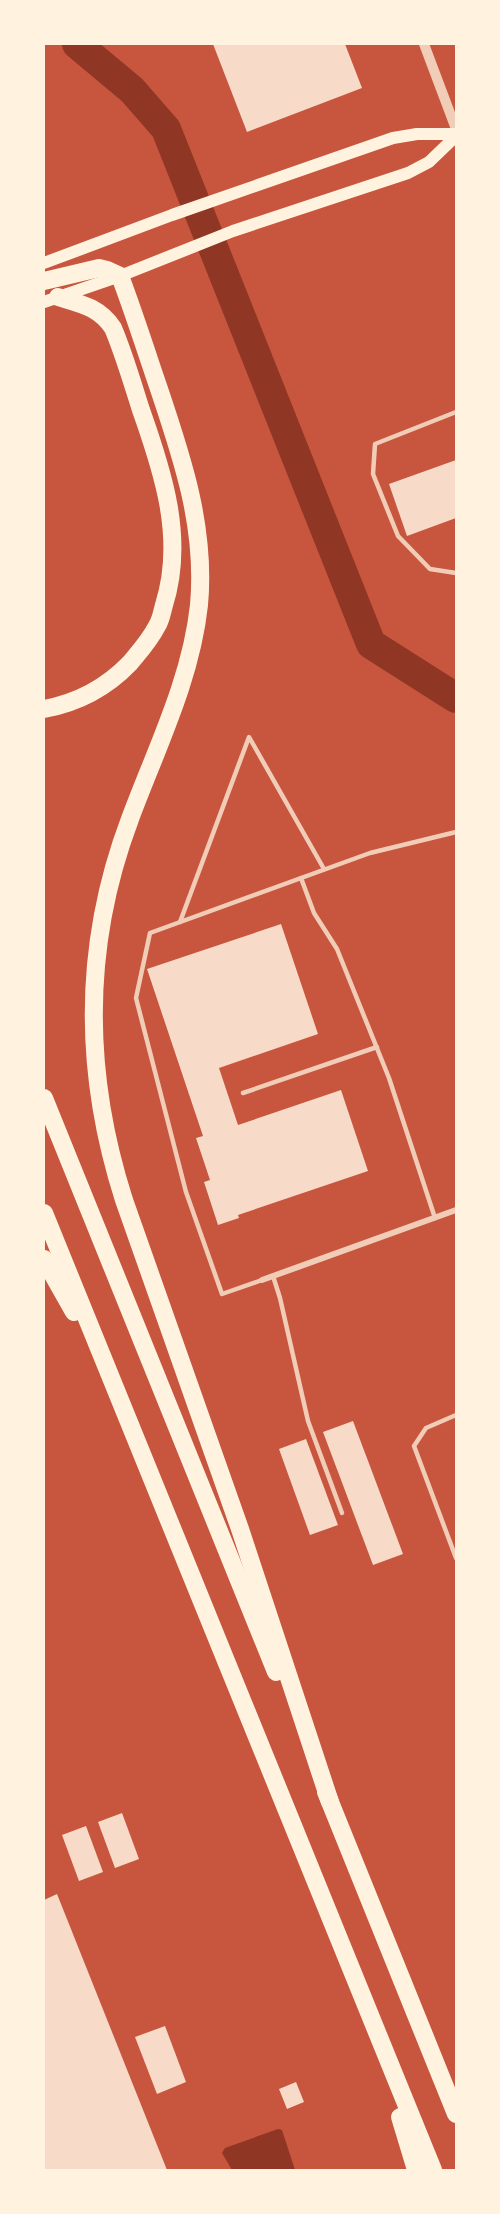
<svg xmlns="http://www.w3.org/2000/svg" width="500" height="2214" font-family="'Titillium Web',sans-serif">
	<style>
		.water { fill: #8f3625 }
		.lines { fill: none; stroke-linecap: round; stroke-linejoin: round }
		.river { stroke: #8f3625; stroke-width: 30 }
		.building { fill: #f7dbc8 }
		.service { stroke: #f1ccb7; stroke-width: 4.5 }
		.minor { stroke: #f1ccb7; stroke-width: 6 }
		.tertiary { stroke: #f1ccb7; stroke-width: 10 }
		.secondary { stroke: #fff3e0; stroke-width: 12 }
		.motorway { stroke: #fff3e0; stroke-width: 18 }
	</style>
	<rect width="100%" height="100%" fill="#c8553d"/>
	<polygon class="water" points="278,2129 282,2130 295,2170 232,2170 222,2153 225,2148"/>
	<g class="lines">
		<polyline class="river" points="77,44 132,90 166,129 371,644 456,698"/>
	</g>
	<g class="building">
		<polygon points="213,44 345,44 362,88 247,132"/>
		<polygon points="456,460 456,518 407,536 389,484"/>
		<polygon points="281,924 318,1034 219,1068 238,1125 341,1090 368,1171 238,1215 239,1218 218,1225 204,1182 210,1180 196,1138 203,1136 147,969"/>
		<polygon points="353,1421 403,1554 373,1565 323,1432"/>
		<polygon points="306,1439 338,1525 310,1535 279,1449"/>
		<polygon points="122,1813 139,1859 115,1868 98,1822"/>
		<polygon points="86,1826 103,1872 79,1881 62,1835"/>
		<polygon points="57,1894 167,2170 44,2170 44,1900"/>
		<polygon points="165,2026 186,2082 157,2094 135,2037"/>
		<polygon points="296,2082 304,2102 287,2109 279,2089"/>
	</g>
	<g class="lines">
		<g class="service">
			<polyline points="456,412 375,444 373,474 398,536 430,569 456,573"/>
			<polyline points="301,878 314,913 337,949 389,1078 435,1218"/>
			<polyline points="180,922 249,737 324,869"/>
			<polyline points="243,1093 377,1047"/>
			<polyline points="273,1276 280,1298 308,1421 342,1513"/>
			<polyline points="262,1280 222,1294 186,1192 136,998 150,933 370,853 456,832"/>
			<polyline points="456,1415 426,1428 414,1446 456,1558"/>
		</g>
		<polyline class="minor" points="262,1280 456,1210"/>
		<polyline class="tertiary" points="424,44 456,129"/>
		<g class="secondary">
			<polyline points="44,263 172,215 393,138 417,134 456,134"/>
			<polyline points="44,302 120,276 233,231 408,173 429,162 456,136"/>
		</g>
		<g class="motorway">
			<path d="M44,281L99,268L107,270L120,276C134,313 146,351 159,389C183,460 206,529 199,605C191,680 156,749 130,819C82,946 83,1072 124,1200L240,1529L330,1802"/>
			<path d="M44,709C77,703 106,688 130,663C140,651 150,640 157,626C161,620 162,612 164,605C185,539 163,472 141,410C132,382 124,354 113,328C99,307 81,304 58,297"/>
			<polyline points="44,1098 276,1672"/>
			<polyline points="44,1213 433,2170"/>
			<polyline points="44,1259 74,1312"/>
			<polyline points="326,1792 456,2114"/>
			<polyline points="400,2117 416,2170"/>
		</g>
	</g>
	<rect width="500" height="2214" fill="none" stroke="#fff3e0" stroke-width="90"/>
</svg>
